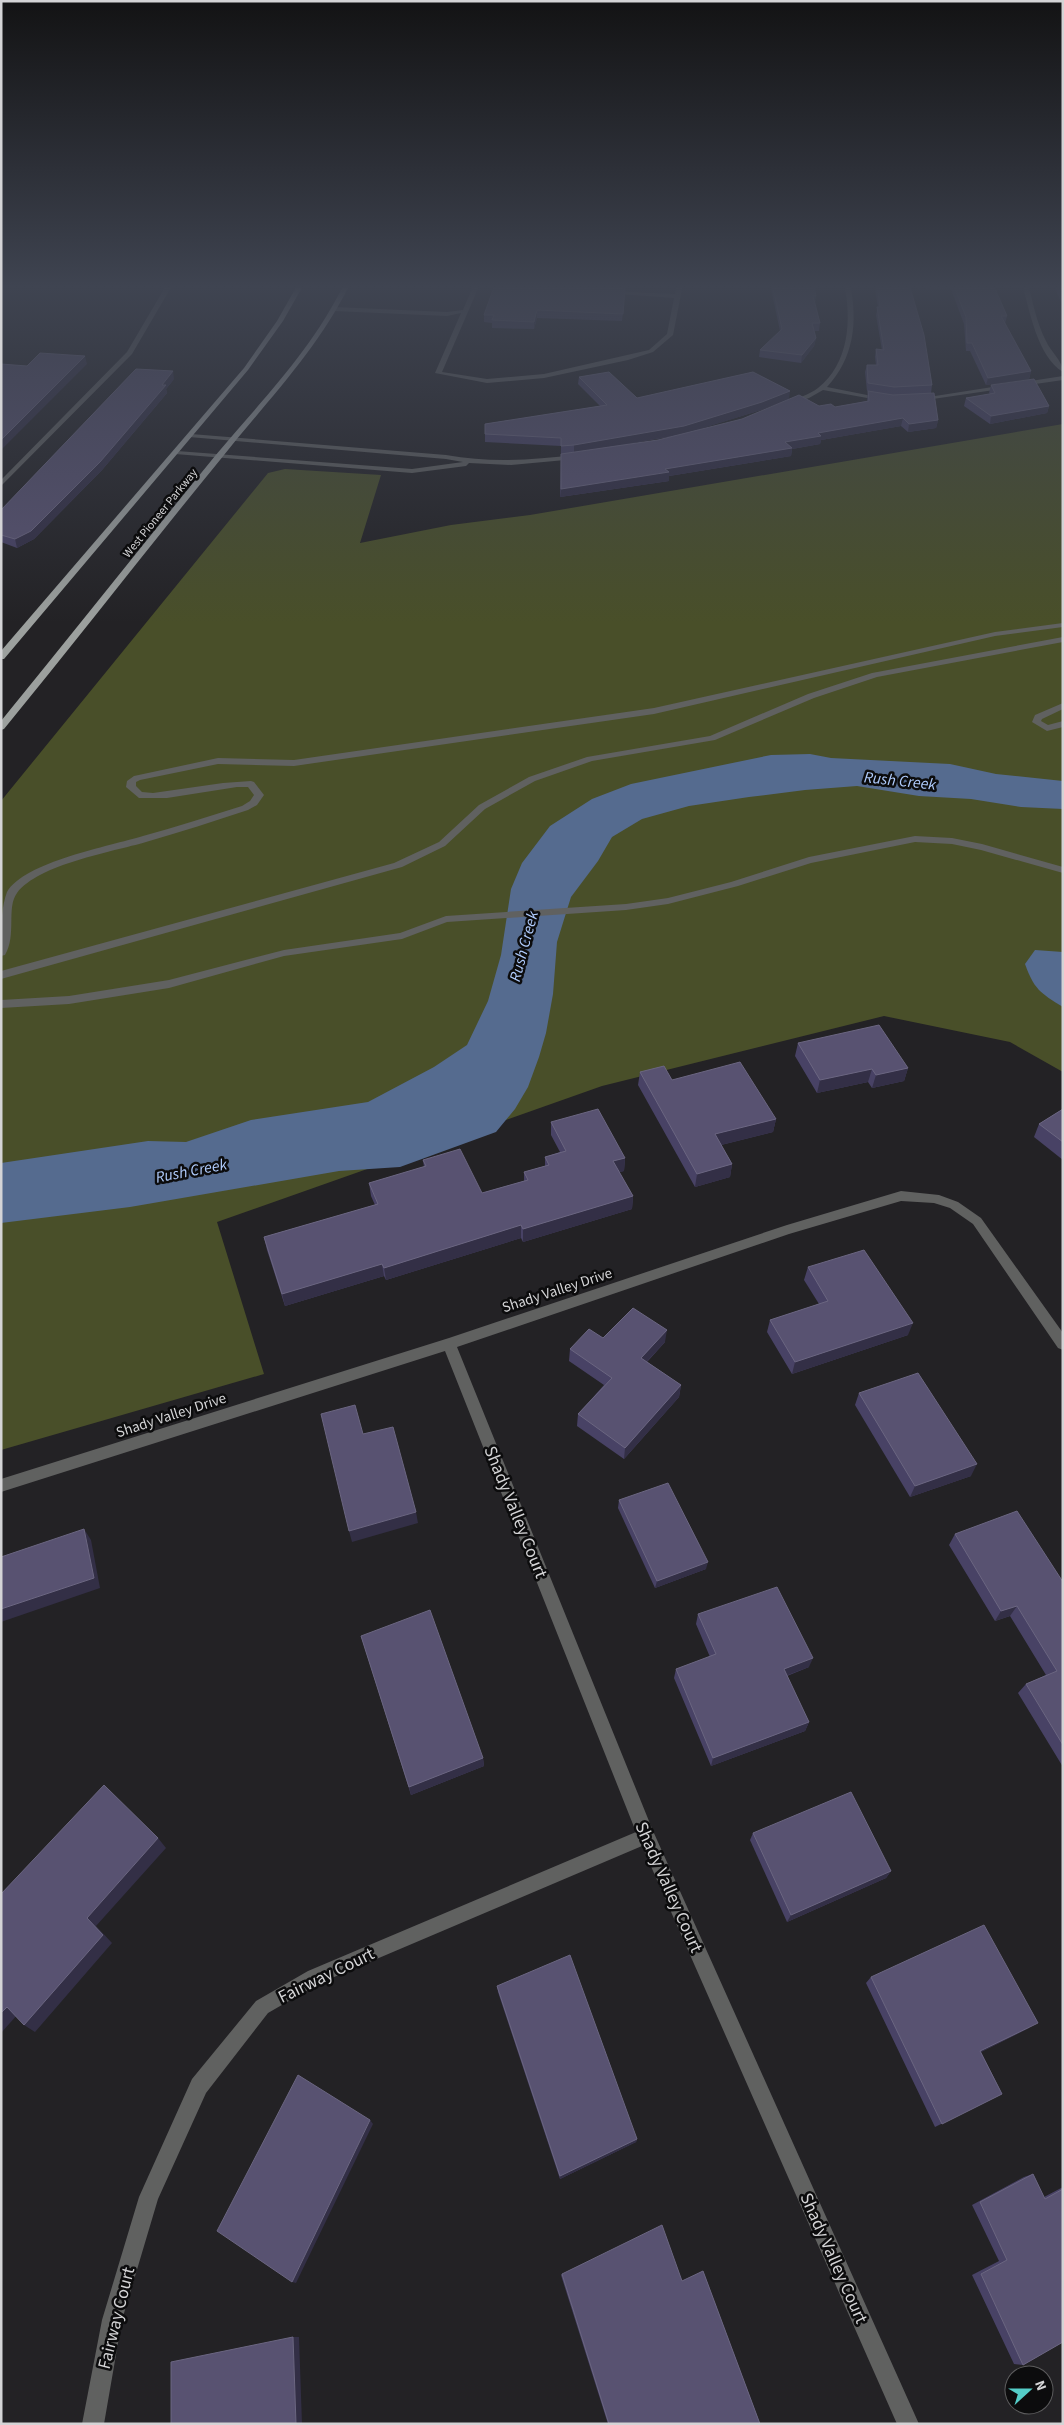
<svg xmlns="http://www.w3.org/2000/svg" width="1064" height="2425" font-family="'Source Sans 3',sans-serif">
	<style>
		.green { fill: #494f29 }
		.water { fill: #556b8f }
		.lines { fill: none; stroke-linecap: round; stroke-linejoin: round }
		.minor { fill: #606160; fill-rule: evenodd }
		.major { fill: #9ca09e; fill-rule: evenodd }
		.wall { fill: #484265; fill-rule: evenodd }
		.shaded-wall { fill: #332f46 }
		.building { fill: #585271; stroke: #6b6681 }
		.labels { text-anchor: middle; stroke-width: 5; stroke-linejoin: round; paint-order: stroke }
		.far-street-label { font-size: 12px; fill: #d4d4d6; stroke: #0c0c0d }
		.street-label { font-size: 15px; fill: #d4d4d6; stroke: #0c0c0d }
		.water-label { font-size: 16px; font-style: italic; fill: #b0ccfd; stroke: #0c0c0d }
		.near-street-label { font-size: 18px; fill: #d4d4d6; stroke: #0c0c0d }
	</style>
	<rect width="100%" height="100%" fill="#232225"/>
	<polygon class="green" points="1063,424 1063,1072 1010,1042 884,1016 602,1086 217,1222 264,1374 1,1450 1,801 268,473 285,469 381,475 360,543 451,525 530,515"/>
	<g class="water">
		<polygon points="810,754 831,758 950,764 996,774 1063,781 1063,809 1021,807 971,799 919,796 857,786 805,790 749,797 689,806 642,819 612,837 598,861 571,897 557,942 553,994 546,1033 539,1057 528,1087 515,1109 496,1132 400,1167 339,1171 130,1207 1,1223 1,1163 148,1141 186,1142 251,1120 368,1102 434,1067 467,1045 488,1001 501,955 511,889 522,863 550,826 592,799 631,784 771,755"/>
		<path d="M1035,950L1063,952V1007C1040,993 1034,989 1025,964Z"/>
	</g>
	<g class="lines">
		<g class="minor">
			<polygon points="167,284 173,284 132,354 1,486 1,480 127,352"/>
			<polygon points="474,284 480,284 442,372 487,379 544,374 649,350 667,334 674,298 606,293 609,291 675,294 677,284 683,284 673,335 653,352 628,360 544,378 487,383 435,373 461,313 447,316 334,311 331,309 334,307 447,312 463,310"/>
			<path d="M844,284H850C858,322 854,358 827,387L887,399L884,401L823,390L809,398L787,405V403C797,398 809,395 818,388C849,364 852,319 844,284Z"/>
			<path d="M1022,284H1028C1033,303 1037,324 1046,341C1050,351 1063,361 1063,372C1037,356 1030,311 1022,284Z"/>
			<polygon points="1063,376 1063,380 919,401 916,399"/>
			<path d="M191,434L446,455C490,463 532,460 576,455L579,457L576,459L511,465L469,463L466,466L412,473L175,454L174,453L177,451L412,469L463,462L446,459L189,437V435Z"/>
			<path d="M1063,623V627L995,636L654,714L294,766L218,764L140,780L136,782V786L142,792L153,793L223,783L251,781L254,782L264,795L257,805L248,810C214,821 181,832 146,842C112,852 39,864 17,893C6,908 17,935 5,955L1,956C1,937 0,910 7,892C24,862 110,846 143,836C176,827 209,816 242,806L250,801L254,795L248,787H237L167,798H139L126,787L127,781L134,776L218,758L294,760L654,708L995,632Z"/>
			<polygon points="1063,637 1063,642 877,677 814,698 715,740 592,761 535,781 485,809 445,846 402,867 1,979 1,971 394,863 439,842 479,805 529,777 587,757 710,736 808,694 872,673"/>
			<polygon points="1063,703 1063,709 1042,719 1041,721 1048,725 1063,721 1063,727 1047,731 1032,722 1035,715"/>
			<polygon points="915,836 952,838 982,844 1063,867 1063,873 981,850 952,844 915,842 811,863 738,886 668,904 626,910 447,922 402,939 284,956 169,988 69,1004 1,1008 1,1000 69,996 169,980 284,950 400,933 446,916 626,904 668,898 731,882 809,857"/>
			<polygon points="901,1191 939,1195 958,1202 981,1218 1063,1333 1063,1350 1058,1348 973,1224 950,1208 934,1203 901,1201 789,1234 457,1347 653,1831 919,2424 897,2424 642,1846 320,1983 268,2013 206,2093 158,2199 122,2320 104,2424 82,2424 102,2320 139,2197 192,2079 256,2001 308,1971 636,1832 445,1351 1,1492 1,1479 449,1338 787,1225"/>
		</g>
		<g class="major">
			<polygon points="298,284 304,284 283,321 248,370 4,659 1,659 1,651 244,368 277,321"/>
			<path d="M344,284H350C317,351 266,402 220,460C147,549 77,640 4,729L1,730V721C73,633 143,544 215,456C262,400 312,350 344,284Z"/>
		</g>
	</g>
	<g class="wall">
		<polygon points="495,284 626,284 622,321 537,318 534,329 492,328 492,323 484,322 484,315"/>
		<polygon points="770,284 816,284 815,291 816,296 815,304 820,323 819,331 814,331 816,338 814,346 801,363 759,357 760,350 780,331"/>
		<path d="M874,284H993L1007,316L1005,324L1031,371L1029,379L986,385L970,351H966L964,324L951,289L910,288L932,385L931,393L938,420L936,428L908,432L901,426L821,440L820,444L792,449L791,456L669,476V481L560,497L561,446L485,442V424L600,406L578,384L579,377L637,398L789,399L761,410L696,430L819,406L835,407L867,401L868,391H867L865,372L867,365H876L875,357L876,349L882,350L876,315L878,307ZM674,436L658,440L615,446Z"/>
		<polygon points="1053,284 1063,284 1063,306"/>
		<polygon points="174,379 166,389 167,393 102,470 34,539 17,548 1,542 1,510"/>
		<polygon points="991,385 1049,406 1047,413 990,424 964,406 966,398 990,394 989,393"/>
		<polygon points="798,1043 908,1068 904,1081 872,1088 868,1082 817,1093 795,1056"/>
		<polygon points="640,1072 672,1080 776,1119 773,1132 721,1145 732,1164 730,1177 695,1187 638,1085"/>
		<polygon points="1063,1109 1063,1160 1034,1137 1039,1124"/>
		<polygon points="551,1122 625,1158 624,1171 619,1172 633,1196 632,1209 523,1242 521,1238 386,1280 384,1276 285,1306 267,1250 264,1237 375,1205 371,1196 369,1183 424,1167 423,1160 482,1193 524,1181 524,1172 545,1166 545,1157 560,1152 551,1135"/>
		<polygon points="808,1267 908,1335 792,1374 767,1332 770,1320 819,1304 804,1280"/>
		<polygon points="603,1338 665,1342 647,1362 681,1385 679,1397 624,1459 577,1426 578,1414 604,1385 569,1361 570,1349"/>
		<polygon points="859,1393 971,1476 910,1497 855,1405"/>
		<polygon points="619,1500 706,1569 655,1588 618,1508"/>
		<polygon points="955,1534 1063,1582 1063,1767 1018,1693 1026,1684 1046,1675 1010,1616 995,1621 949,1545"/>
		<polygon points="698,1614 809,1667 787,1676 809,1722 805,1731 711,1766 674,1678 676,1669 710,1657 696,1624"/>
		<polygon points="361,1636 483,1758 484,1766 411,1795"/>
		<polygon points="753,1833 891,1871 886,1878 787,1922 750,1840"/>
		<polygon points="871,1977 1029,2028 981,2052 1002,2094 935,2127 866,1983"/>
		<polygon points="497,1986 637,2139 636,2142 560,2179 498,1992"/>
		<polygon points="1033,2174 1044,2197 1063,2187 1063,2342 1023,2365 1014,2364 972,2275 999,2261 972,2205 1024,2177"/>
		<polygon points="703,2271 760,2424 608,2424 561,2275 562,2274 682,2281"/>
	</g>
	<g class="shaded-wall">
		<polygon points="591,284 596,284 596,288 591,292"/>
		<polygon points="537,310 537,318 534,329 534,322"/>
		<polygon points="816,338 814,346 801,363 802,355"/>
		<polygon points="85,356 87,364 1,450 1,440"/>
		<polygon points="173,371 174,379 166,389 167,393 102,470 34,539 17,548 15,539 162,385"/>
		<polygon points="1031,371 1029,379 986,385 988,378"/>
		<polygon points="790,391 789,399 761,410 684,434 574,453 574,445"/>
		<polygon points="1049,406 1047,413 990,424 991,416"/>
		<polygon points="903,418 901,426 821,440 820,444 792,449 791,456 669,476 669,481 560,497 561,489 665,469 785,442 818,433"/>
		<polygon points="938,420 936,428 908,432 909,424"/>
		<polygon points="908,1068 904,1081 872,1088 876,1075"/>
		<polygon points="872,1069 868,1082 817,1093 820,1080"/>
		<polygon points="776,1119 773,1132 713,1147 715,1134"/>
		<polygon points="625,1158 624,1171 612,1174 613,1161"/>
		<polygon points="732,1164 730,1177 695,1187 697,1174"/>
		<polygon points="633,1196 632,1209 523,1242 523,1229"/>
		<polygon points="521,1225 521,1238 386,1280 384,1268"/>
		<polygon points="382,1264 384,1276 285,1306 282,1294"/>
		<polygon points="913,1323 908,1335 792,1374 795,1362"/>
		<polygon points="667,1330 665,1342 639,1370 641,1358"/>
		<polygon points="681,1385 679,1397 624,1459 625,1448"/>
		<polygon points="977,1464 971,1476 910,1497 915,1486"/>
		<polygon points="416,1512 418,1523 352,1542 349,1531"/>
		<polygon points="84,1529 91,1540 100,1588 1,1622 1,1609"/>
		<polygon points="708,1562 706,1569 655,1588 657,1581"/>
		<polygon points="1017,1606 1010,1616 995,1621 1001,1611"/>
		<polygon points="813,1658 809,1667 780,1678 784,1669"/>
		<polygon points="809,1722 805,1731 711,1766 713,1758"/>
		<polygon points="483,1758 484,1766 411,1795 409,1787"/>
		<polygon points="158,1838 166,1848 96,1926 112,1943 35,2032 24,2025 87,1918"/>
		<polygon points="891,1871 886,1878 787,1922 791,1915"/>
		<polygon points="7,2007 18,2014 1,2033 1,2013"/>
		<polygon points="1038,2023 1029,2028 973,2056 980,2051"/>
		<polygon points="370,2120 373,2124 296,2283 292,2282"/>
		<polygon points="637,2139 636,2142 560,2179 560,2176"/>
		<polygon points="293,2337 299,2337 302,2424 296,2424"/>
	</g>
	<g class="building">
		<polygon points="495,284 592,284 591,284 593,287 625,289 623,314 537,310 534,322 492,320 494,315 484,315"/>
		<polygon points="772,284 814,284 816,296 813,296 820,323 812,323 816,338 802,355 760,350 782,329"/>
		<polygon points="877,284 909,284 924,335 932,385 894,387 868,383 867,365 878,365 876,349 884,350 877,307 880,307"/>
		<polygon points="953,284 993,284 1007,316 1001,316 1031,371 988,378 972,343 967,343 966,317"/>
		<polygon points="1058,284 1063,284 1063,294"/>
		<polygon points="40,353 85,356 1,440 1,364 27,366"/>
		<polygon points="136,369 173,371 162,385 166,385 100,462 31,531 15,539 1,535 1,510"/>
		<polygon points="609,372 637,398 753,372 790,391 762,402 684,426 574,445 561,446 561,438 485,434 485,424 607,405 579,377"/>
		<polygon points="1034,379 1049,406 991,416 966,398 995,393 991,385"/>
		<polygon points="868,391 893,395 934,393 938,420 909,424 903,418 818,433 821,436 785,442 792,448 665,469 669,472 561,489 561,454 658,440 742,419 799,395 819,406 831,404 835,407 869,401"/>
		<polygon points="879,1025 908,1068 876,1075 872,1069 820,1080 798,1043"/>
		<polygon points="740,1062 776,1119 715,1134 732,1164 697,1174 640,1072 664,1066 672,1080"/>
		<polygon points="598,1109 625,1158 613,1161 633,1196 523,1229 521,1225 384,1268 382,1264 282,1294 264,1237 378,1204 369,1183 426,1166 423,1160 460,1149 482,1193 528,1180 524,1172 549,1165 545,1157 566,1151 551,1122"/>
		<polygon points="1063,1109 1063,1142 1039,1124"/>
		<polygon points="864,1250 913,1323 795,1362 770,1320 828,1301 808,1267"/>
		<polygon points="633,1308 667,1330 641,1358 681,1385 625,1448 578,1414 612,1378 570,1349 589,1329 603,1338"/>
		<polygon points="918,1373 977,1464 915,1486 859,1393"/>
		<polygon points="355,1405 363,1434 393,1427 416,1512 349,1531 321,1414"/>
		<polygon points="668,1483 708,1562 657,1581 619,1500"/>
		<polygon points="1017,1511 1063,1582 1063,1745 1026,1684 1057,1671 1017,1606 1001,1611 955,1534"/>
		<polygon points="84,1529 94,1578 1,1609 1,1557"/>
		<polygon points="777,1587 813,1658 784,1669 809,1722 713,1758 676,1669 716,1654 698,1614"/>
		<polygon points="430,1610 483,1758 409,1787 361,1636"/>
		<polygon points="104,1785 158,1838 87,1918 103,1935 24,2025 7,2007 1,2013 1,1894"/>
		<polygon points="851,1792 891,1871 791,1915 753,1833"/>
		<polygon points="984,1925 1038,2023 980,2051 1002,2094 942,2124 871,1977"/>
		<polygon points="570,1955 637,2139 560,2176 497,1986"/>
		<polygon points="298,2075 370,2120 292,2282 217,2231"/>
		<polygon points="1033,2174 1045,2199 1063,2189 1063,2342 1023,2365 981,2274 1007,2260 980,2202"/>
		<polygon points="662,2225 682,2281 703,2271 760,2424 609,2424 562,2274"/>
		<polygon points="293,2337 296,2424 171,2424 171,2362"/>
	</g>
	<linearGradient id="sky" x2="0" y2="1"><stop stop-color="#131314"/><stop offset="0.46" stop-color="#3f4451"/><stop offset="1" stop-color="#3f4451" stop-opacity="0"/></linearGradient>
	<rect width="1064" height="623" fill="url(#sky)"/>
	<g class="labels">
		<g class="far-street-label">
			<text transform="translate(160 513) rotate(-51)" y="4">West Pioneer Parkway</text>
		</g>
		<g class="street-label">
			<text transform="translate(557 1290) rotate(-18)" y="5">Shady Valley Drive</text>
			<text transform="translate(171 1415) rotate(-18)" y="5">Shady Valley Drive</text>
		</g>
		<g class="water-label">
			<text transform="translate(900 780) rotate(6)" y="6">Rush Creek</text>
			<text transform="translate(523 946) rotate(-75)" y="6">Rush Creek</text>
			<text transform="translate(191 1170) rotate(-11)" y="6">Rush Creek</text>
		</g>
		<g class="near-street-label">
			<text transform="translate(516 1512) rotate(68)" y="6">Shady Valley Court</text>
			<text transform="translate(669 1887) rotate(66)" y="6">Shady Valley Court</text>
			<text transform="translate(326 1975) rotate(-26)" y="6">Fairway Court</text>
			<text transform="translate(834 2258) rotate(66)" y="6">Shady Valley Court</text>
			<text transform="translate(116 2318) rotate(-76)" y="6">Fairway Court</text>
		</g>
	</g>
	<rect width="1064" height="2425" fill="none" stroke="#d4d4d6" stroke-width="5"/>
	<g transform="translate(1029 2390) rotate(69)"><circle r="24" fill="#0c0c0d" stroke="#5c5c5d"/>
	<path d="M0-4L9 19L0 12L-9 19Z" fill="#54cdc8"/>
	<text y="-8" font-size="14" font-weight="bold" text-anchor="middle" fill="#d4d4d6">N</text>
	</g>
</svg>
